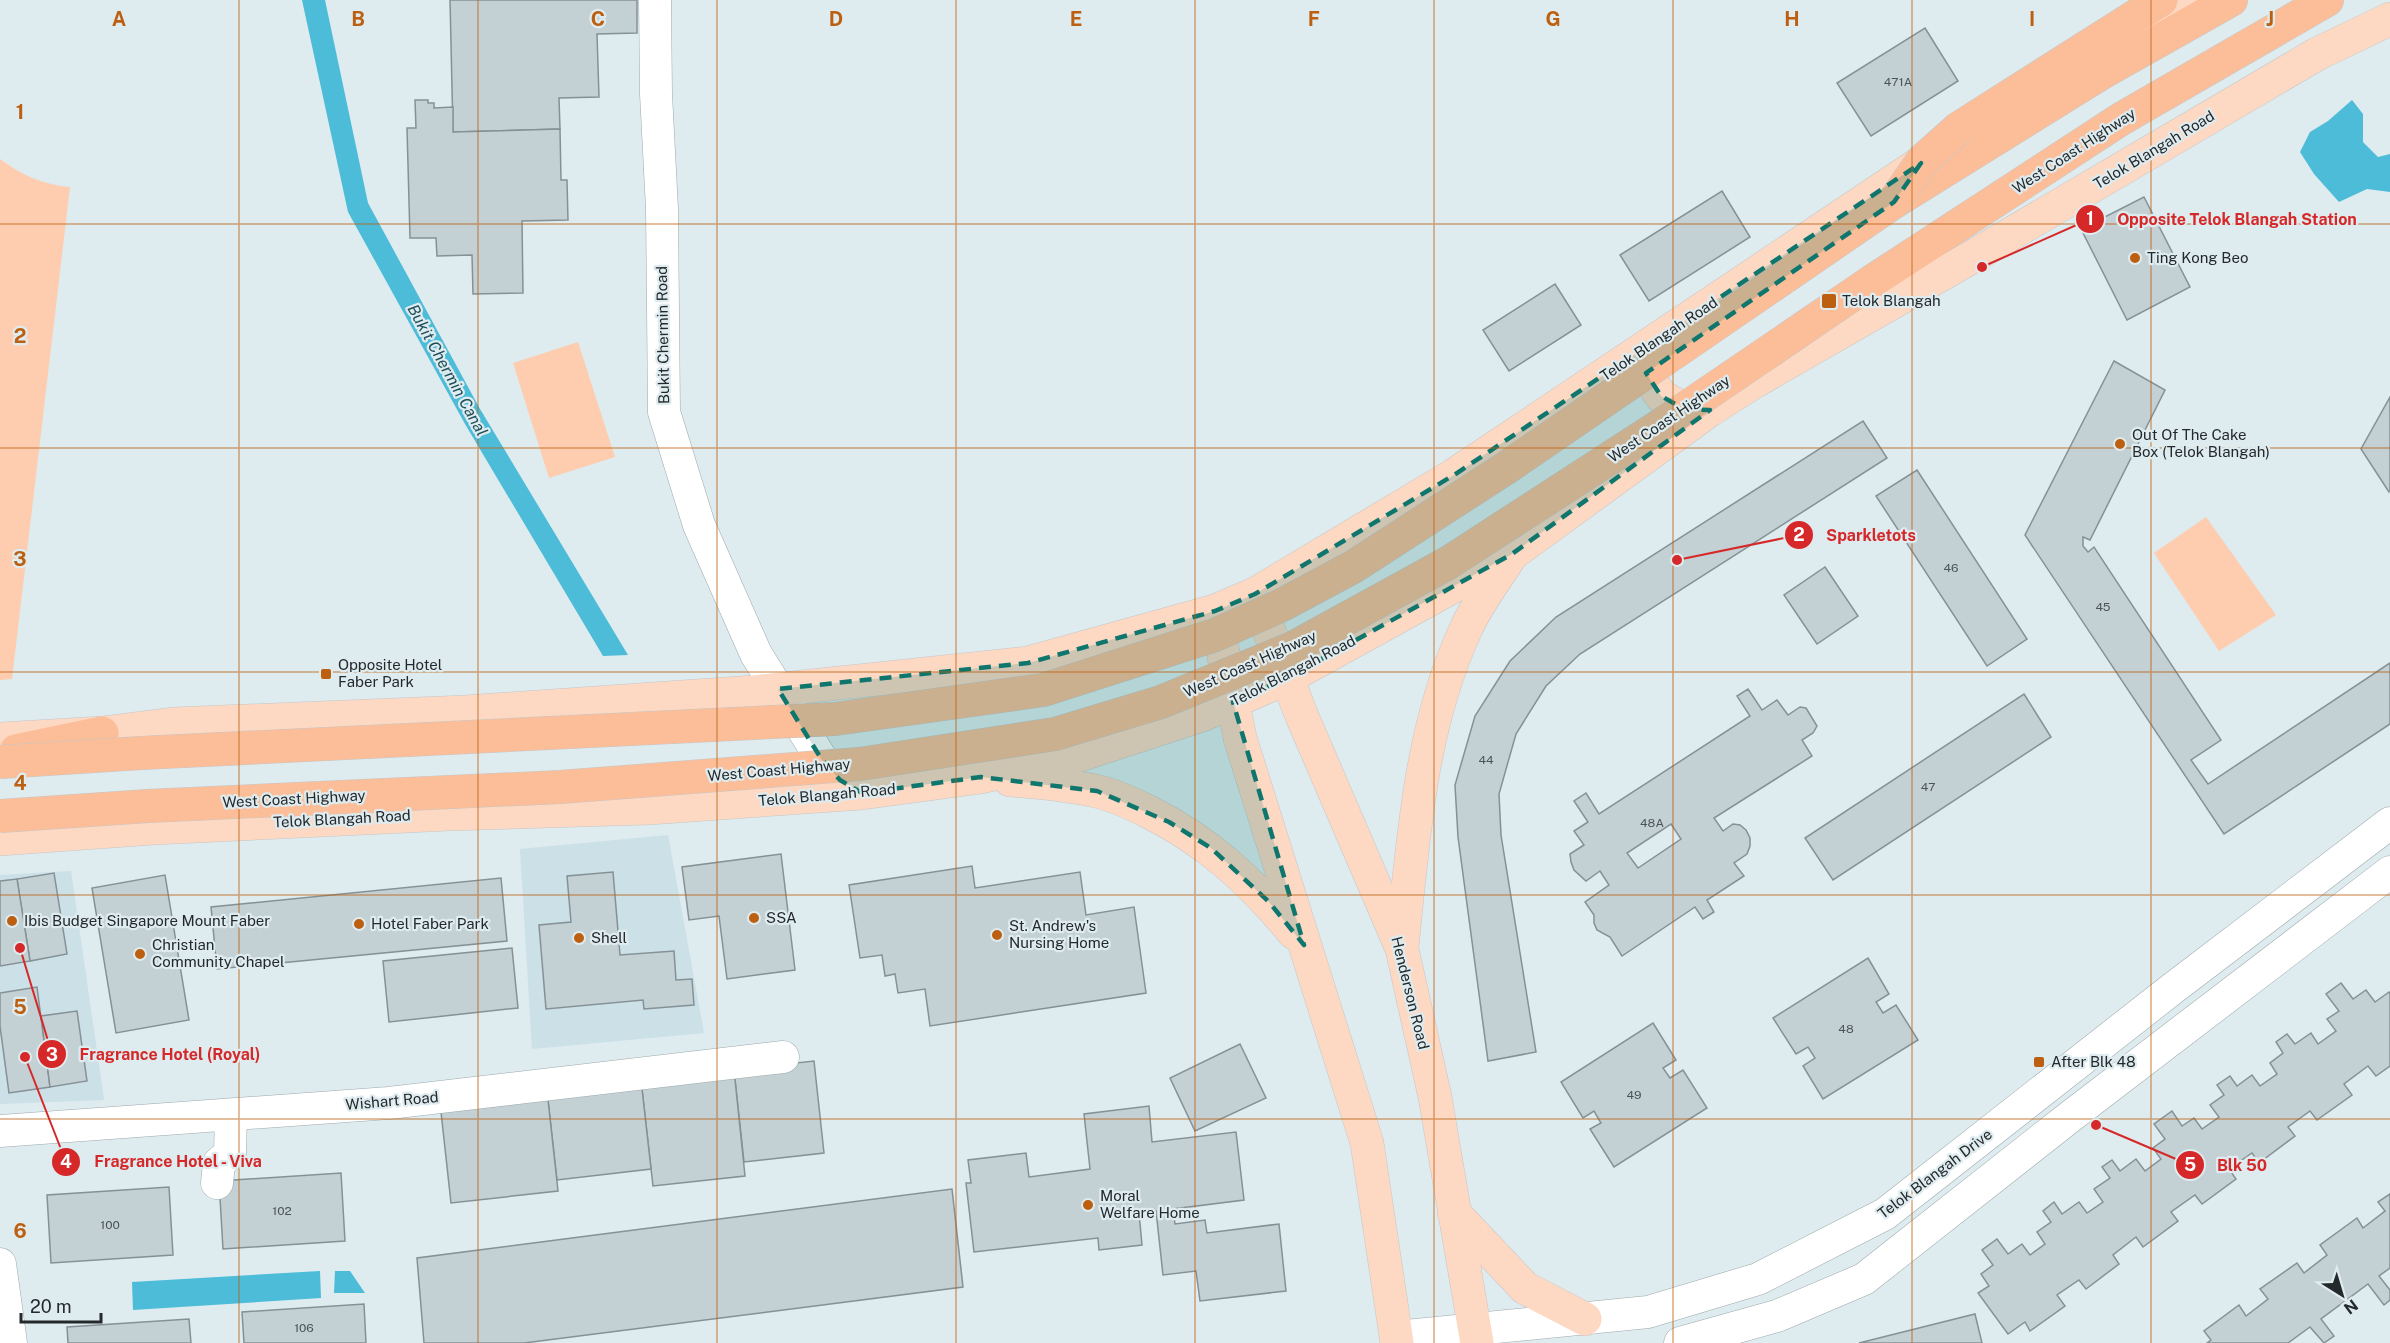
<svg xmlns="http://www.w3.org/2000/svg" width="2390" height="1343" font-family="'Public Sans',sans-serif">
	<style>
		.built { fill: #cbe0e7 }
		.green { fill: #fecdb0 }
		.water { fill: #4cbcd8 }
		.building { fill: #c3d0d4; stroke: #859195; stroke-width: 1.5; fill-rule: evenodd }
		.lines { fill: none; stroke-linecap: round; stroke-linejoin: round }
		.minor-casing { stroke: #9da9ad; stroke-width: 33 }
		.major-casing { stroke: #c6c7c8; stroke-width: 34 }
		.highway-casing { stroke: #c6c7c8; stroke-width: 34 }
		.minor { stroke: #fff; stroke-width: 32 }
		.major { stroke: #fdd8c2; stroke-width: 33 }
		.highway { stroke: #fbbe99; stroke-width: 33 }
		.highway-bridge-casing { stroke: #c6c7c8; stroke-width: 34; stroke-linecap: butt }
		.highway-bridge { stroke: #fbbe99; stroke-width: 33 }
		.marked { fill: #0f766e; fill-opacity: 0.2; stroke: #0f766e; stroke-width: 4.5; stroke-dasharray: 12 8; stroke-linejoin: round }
		.grid { fill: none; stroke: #bd5f10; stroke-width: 1.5; stroke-opacity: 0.55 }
		.poi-dot { fill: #bd5f10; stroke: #deebef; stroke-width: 2 }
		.labels { text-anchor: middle; stroke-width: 4.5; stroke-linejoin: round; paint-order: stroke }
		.number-label { font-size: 12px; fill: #4c5355 }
		.street-label { font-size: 15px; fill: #24292b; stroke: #deebef }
		.poi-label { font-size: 15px; fill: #24292b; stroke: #deebef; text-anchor: start }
		.water-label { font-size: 16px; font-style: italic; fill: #1e4e5a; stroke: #deebef }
		.grid-label { font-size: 20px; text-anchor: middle; font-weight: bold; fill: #bd5f10; stroke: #deebef; stroke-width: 4.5; stroke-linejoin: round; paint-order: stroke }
		.leader { fill: none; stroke: #d62828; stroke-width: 2 }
		.callout-dot { fill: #d62828; stroke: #deebef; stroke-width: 2 }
		.mark-label { font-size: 18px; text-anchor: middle; font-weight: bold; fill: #fff }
		.callout-label { font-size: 16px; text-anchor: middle; font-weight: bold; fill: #d62828; stroke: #deebef; stroke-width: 4.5; stroke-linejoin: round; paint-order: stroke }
	</style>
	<rect width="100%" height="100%" fill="#deebef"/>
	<g class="built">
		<polygon points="668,835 704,1033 532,1049 520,849"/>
		<polygon points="71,871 104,1100 0,1104 0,875"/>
	</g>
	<g class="green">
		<path d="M0,159C24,176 41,184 70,187L12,679L0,680Z"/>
		<polygon points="578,342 615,457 549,478 513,363"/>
		<polygon points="2206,517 2276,615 2219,651 2154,553"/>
	</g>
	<g class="water">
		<polygon points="302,0 325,0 368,203 480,409 628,655 603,656 465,424 348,212"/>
		<polygon points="2352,100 2363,114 2363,142 2378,157 2390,154 2390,192 2367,189 2339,202 2314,174 2300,152 2310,132 2328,121"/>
		<polygon points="320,1271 321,1298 133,1310 132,1282"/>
		<polygon points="335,1271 350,1271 365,1293 334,1293"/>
	</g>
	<g class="building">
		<polygon points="450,0 637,0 637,33 597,34 599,97 559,98 560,129 453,132"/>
		<polygon points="1925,28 1958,81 1871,136 1837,83"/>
		<polygon points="415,100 428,100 428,103 434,103 434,108 453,107 453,132 560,129 561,180 567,180 568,220 522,221 523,293 473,294 472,255 437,256 436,238 410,238 407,128 416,128"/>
		<polygon points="1722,191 1750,237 1649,301 1620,255"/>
		<polygon points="2144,197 2190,287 2127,320 2081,229"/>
		<polygon points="1555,284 1581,325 1509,371 1483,330"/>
		<polygon points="2114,361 2165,390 2090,540 2083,537 2083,546 2088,552 2094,547 2221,740 2191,760 2208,784 2390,663 2390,724 2224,834 2025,535"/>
		<polygon points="2390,397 2390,491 2389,492 2361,449"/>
		<polygon points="1863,421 1887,458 1580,654 1546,686 1516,734 1499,794 1501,835 1536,1052 1488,1061 1458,837 1455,785 1475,716 1510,661 1556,617"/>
		<polygon points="1917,470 2027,639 1987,666 1876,496"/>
		<polygon points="1825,567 1858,616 1817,644 1784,595"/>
		<path d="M1748,689L1762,710L1777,700L1788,715L1800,707L1806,708L1817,726L1813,733L1802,740L1812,756L1714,818L1723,831L1733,824L1740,825L1746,830L1750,838V846L1747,854L1734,863L1744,876L1707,900L1714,912L1703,919L1695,907L1622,956L1610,937L1597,930L1594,923V915L1585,902L1609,885L1600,871L1586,881L1574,870L1571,862L1570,854L1584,845L1574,831L1588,822L1574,801L1586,793L1599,814L1750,716L1737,696ZM1671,824L1681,839L1638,868L1627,853Z"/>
		<polygon points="2024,694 2051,737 1833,880 1805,838"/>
		<polygon points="781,854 795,970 727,979 719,916 689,920 682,867"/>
		<polygon points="972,866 975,888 1080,872 1086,915 1134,907 1146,993 930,1026 925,989 898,993 895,974 885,976 882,955 860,958 849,885"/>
		<polygon points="613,872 620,955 674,951 676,980 692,979 694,1005 644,1009 643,1000 546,1009 539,925 571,922 567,876"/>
		<polygon points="54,873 67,954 30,961 17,879"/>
		<polygon points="165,875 189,1020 116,1033 92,888"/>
		<polygon points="501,878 507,941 217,969 211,907"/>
		<polygon points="17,879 30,961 0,966 0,881"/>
		<polygon points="512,948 518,1008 389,1022 383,961"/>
		<polygon points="1868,958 1889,994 1876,1002 1883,1013 1896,1005 1918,1040 1823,1099 1803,1066 1815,1058 1808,1047 1796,1054 1773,1018"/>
		<polygon points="2341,983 2353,999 2366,990 2375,1002 2389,992 2390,994 2390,1066 2376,1076 2368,1066 2344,1084 2352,1095 2317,1120 2310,1111 2288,1127 2295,1136 2259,1163 2252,1153 2229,1169 2236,1179 2202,1204 2195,1195 2171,1212 2178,1221 2143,1247 2136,1237 2113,1255 2119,1264 2086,1289 2079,1280 2057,1295 2065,1306 2030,1331 2025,1322 2008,1334 1978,1293 1989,1286 1981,1274 1993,1265 1982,1250 1997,1239 2008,1254 2022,1244 2030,1255 2045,1244 2037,1232 2051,1222 2043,1211 2054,1202 2062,1214 2079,1202 2087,1213 2103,1202 2094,1189 2110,1178 2102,1167 2112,1160 2120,1171 2136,1159 2145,1171 2161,1159 2153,1148 2165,1139 2154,1124 2172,1111 2182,1126 2194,1118 2202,1129 2219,1117 2210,1105 2224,1095 2217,1085 2230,1076 2237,1086 2252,1075 2260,1086 2277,1074 2270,1063 2283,1053 2276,1042 2287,1034 2295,1044 2311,1033 2318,1044 2336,1031 2327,1019 2339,1011 2326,994"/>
		<polygon points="37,987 50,1087 9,1093 0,1026 0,993"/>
		<polygon points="77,1011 87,1081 50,1087 41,1016"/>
		<polygon points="1653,1023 1676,1060 1663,1068 1670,1078 1683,1070 1707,1108 1614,1167 1590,1129 1601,1123 1594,1111 1583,1118 1561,1082"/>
		<polygon points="1240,1044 1266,1098 1195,1131 1170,1078"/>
		<polygon points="814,1061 824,1153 744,1162 734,1070"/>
		<polygon points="734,1070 745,1176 653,1186 641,1080"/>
		<polygon points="641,1080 651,1169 557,1180 547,1091"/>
		<polygon points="547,1091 558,1191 451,1203 440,1103"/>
		<polygon points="1149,1106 1152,1142 1236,1132 1244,1200 1173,1209 1175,1224 1205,1220 1207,1233 1279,1224 1286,1291 1200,1301 1196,1271 1163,1275 1156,1211 1139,1213 1142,1245 1099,1250 1098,1238 974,1252 966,1183 971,1183 968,1160 1026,1153 1029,1177 1090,1169 1084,1114"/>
		<polygon points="341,1173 345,1241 223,1249 219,1181"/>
		<polygon points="169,1187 173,1255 51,1263 47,1195"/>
		<polygon points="952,1189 963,1287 524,1343 424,1343 417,1258"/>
		<polygon points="2390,1194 2390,1268 2379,1276 2390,1290 2390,1300 2384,1305 2368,1284 2321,1319 2334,1336 2324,1343 2310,1327 2288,1343 2207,1343 2211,1340 2204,1331 2239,1305 2246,1316 2268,1299 2260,1289 2297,1263 2304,1273 2327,1255 2320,1245 2357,1218 2363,1228 2385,1211 2378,1202"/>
		<polygon points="364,1304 366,1343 244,1343 242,1312"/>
		<polygon points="1975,1314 1982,1343 1859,1343"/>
		<polygon points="189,1319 191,1343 68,1343 67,1327"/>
	</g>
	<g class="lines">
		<g class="minor-casing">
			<g id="minor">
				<polyline points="655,0 656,94 662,209 664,412 699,525 756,654 822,760 843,782"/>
				<polyline points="0,1131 389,1103 783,1057"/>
				<polyline points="217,1183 219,1163 230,1154 231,1115"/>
				<polyline points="0,1264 11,1343"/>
				<polyline points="1396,1337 1648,1312 1758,1279 1885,1214 2172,989 2390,823"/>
				<polyline points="1680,1343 1777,1316 1864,1279 2071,1116 2390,872"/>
			</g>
		</g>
		<g class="major-casing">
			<g id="major">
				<polyline points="2135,32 2191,0"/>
				<polyline points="1645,349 1647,375 1661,396 1684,409 1709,410"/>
				<polyline points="1255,594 1301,714 1402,949 1435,1097 1477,1343"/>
				<polyline points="1215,611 1240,738 1367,1143 1397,1343"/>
				<polyline points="0,739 102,733 173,724 465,712 754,692 1028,663 1215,611 1255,594 1454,475 1922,162"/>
				<path d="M1010,780C1038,782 1068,785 1096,791C1114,795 1131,803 1147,811C1208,841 1252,882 1294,933"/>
				<polyline points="0,839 154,828 449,814 649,808 862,793 981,777 1080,755 1205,714 1287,678 1512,554 1710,410 1754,382 1958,265 2317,54 2390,19"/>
				<path d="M1402,947C1413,841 1420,729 1465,631C1476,605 1495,581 1510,557"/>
				<polyline points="1454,1213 1525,1288 1585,1319"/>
			</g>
		</g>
		<g class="highway-casing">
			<g id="highway">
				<polyline points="1959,128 2161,0"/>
				<polyline points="1894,202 2100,74 2231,0"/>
				<polyline points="1874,280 2121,119 2327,0"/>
				<polyline points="16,751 102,733"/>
			</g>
		</g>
		<use href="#minor" class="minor"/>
		<use href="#major" class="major"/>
		<use href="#highway" class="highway"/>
		<g class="highway-bridge-casing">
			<g id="highway-bridge">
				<polyline points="0,762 141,753 835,719 1043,690 1215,635 1282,605 1353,567 1506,468 1894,202 1923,160 1959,128"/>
				<polyline points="0,816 148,806 560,787 860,764 1055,734 1161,702 1293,648 1448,563 1664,423 1874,280"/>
			</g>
		</g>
		<use href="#highway-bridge" class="highway-bridge"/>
	</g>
	<path class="marked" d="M1921,163L1894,202L1646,373L1661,396L1684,409L1710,410L1512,554L1287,678L1233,702L1304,945L1269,902L1211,848L1169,822L1097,791L981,777L862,793L840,780L822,760L778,689L1028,663L1215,611L1255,594L1454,475Z"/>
	<path class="grid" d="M239,0V1343M478,0V1343M717,0V1343M956,0V1343M1195,0V1343M1434,0V1343M1673,0V1343M1912,0V1343M2151,0V1343M0,224H2390M0,448H2390M0,672H2390M0,895H2390M0,1119H2390"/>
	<g class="poi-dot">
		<circle cx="2135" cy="258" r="6"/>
		<rect x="1821" y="293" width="16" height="16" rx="3"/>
		<circle cx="2120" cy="444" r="6"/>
		<rect x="320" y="668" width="12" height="12" rx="3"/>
		<circle cx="754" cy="918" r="6"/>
		<circle cx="12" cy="921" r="6"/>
		<circle cx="359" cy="924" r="6"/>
		<circle cx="997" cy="935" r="6"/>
		<circle cx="579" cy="938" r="6"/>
		<circle cx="140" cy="954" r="6"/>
		<rect x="2033" y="1056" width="12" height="12" rx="3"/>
		<circle cx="1088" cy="1205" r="6"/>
	</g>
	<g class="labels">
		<g class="number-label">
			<text x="1898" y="86">471A</text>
			<text x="1951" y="572">46</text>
			<text x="2103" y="611">45</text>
			<text x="1486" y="764">44</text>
			<text x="1928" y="791">47</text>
			<text x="1652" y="827">48A</text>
			<text x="1846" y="1033">48</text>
			<text x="1634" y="1099">49</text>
			<text x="282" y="1215">102</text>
			<text x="110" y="1229">100</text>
			<text x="304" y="1332">106</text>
		</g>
		<g class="street-label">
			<text transform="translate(2154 150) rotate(-31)" y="5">Telok Blangah Road</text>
			<text transform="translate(2074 151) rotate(-33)" y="5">West Coast Highway</text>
			<text transform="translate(663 335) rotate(-91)" y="5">Bukit Chermin Road</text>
			<text transform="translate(1659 339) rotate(-34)" y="5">Telok Blangah Road</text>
			<text transform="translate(1669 419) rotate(-34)" y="5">West Coast Highway</text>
			<text transform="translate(1250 664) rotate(-24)" y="5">West Coast Highway</text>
			<text transform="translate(1293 671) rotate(-27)" y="5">Telok Blangah Road</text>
			<text transform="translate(779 770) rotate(-5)" y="5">West Coast Highway</text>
			<text transform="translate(827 795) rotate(-5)" y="5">Telok Blangah Road</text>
			<text transform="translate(294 799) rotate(-3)" y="5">West Coast Highway</text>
			<text transform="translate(342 819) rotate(-3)" y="5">Telok Blangah Road</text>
			<text transform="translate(1410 993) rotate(76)" y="5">Henderson Road</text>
			<text transform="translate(392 1101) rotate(-5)" y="5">Wishart Road</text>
			<text transform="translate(1935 1174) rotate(-37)" y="5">Telok Blangah Drive</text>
		</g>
		<g class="poi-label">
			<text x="2147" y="263">Ting Kong Beo</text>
			<text x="1842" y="306">Telok Blangah</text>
			<text x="2132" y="440">Out Of The Cake<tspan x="2132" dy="17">Box (Telok Blangah)</tspan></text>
			<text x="338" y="670">Opposite Hotel<tspan x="338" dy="17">Faber Park</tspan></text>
			<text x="766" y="923">SSA</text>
			<text x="24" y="926">Ibis Budget Singapore Mount Faber</text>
			<text x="371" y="929">Hotel Faber Park</text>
			<text x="1009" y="931">St. Andrew's<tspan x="1009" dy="17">Nursing Home</tspan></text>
			<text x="591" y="943">Shell</text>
			<text x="152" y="950">Christian<tspan x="152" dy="17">Community Chapel</tspan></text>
			<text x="2051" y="1067">After Blk 48</text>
			<text x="1100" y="1201">Moral<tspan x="1100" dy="17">Welfare Home</tspan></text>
		</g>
		<g class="water-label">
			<text transform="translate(448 370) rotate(61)" y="6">Bukit Chermin Canal</text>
		</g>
	</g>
	<g class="grid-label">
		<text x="119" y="26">A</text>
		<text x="358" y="26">B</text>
		<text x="598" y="26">C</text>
		<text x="836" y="26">D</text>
		<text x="1076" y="26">E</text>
		<text x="1314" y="26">F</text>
		<text x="1553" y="26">G</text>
		<text x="1792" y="26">H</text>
		<text x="2032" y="26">I</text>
		<text x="2270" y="26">J</text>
		<text x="20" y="119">1</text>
		<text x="20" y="343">2</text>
		<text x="20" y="566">3</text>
		<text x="20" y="790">4</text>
		<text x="20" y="1014">5</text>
		<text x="20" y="1238">6</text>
	</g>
	<path class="leader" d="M1982 267L2090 219M1677 560L1799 535M20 948L52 1054M25 1057L66 1162M2096 1125L2190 1165"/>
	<g class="callout-dot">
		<circle cx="1982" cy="267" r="6"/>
		<circle cx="1677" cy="560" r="6"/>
		<circle cx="20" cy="948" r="6"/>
		<circle cx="25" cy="1057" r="6"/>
		<circle cx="2096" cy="1125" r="6"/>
		<circle cx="2090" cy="219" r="15"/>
		<circle cx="1799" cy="535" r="15"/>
		<circle cx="52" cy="1054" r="15"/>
		<circle cx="66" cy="1162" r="15"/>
		<circle cx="2190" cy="1165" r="15"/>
	</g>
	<g class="mark-label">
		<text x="2090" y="225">1</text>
		<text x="1799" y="541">2</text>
		<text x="52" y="1061">3</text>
		<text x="66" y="1168">4</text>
		<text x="2190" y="1171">5</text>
	</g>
	<g class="callout-label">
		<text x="2237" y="225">Opposite Telok Blangah Station</text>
		<text x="1871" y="541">Sparkletots</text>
		<text x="170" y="1060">Fragrance Hotel (Royal)</text>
		<text x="178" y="1167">Fragrance Hotel - Viva</text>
		<text x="2242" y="1171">Blk 50</text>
	</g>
	<g transform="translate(2342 1295) rotate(143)" stroke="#deebef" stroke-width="4.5" paint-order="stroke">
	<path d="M0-4.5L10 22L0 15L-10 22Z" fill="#24292b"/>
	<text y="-9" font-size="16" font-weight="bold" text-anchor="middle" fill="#24292b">N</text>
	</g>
	<path d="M21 1313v9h80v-9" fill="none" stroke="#24292b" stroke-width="3"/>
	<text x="30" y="1313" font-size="18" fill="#24292b" stroke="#deebef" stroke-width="4.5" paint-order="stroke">20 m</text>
</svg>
